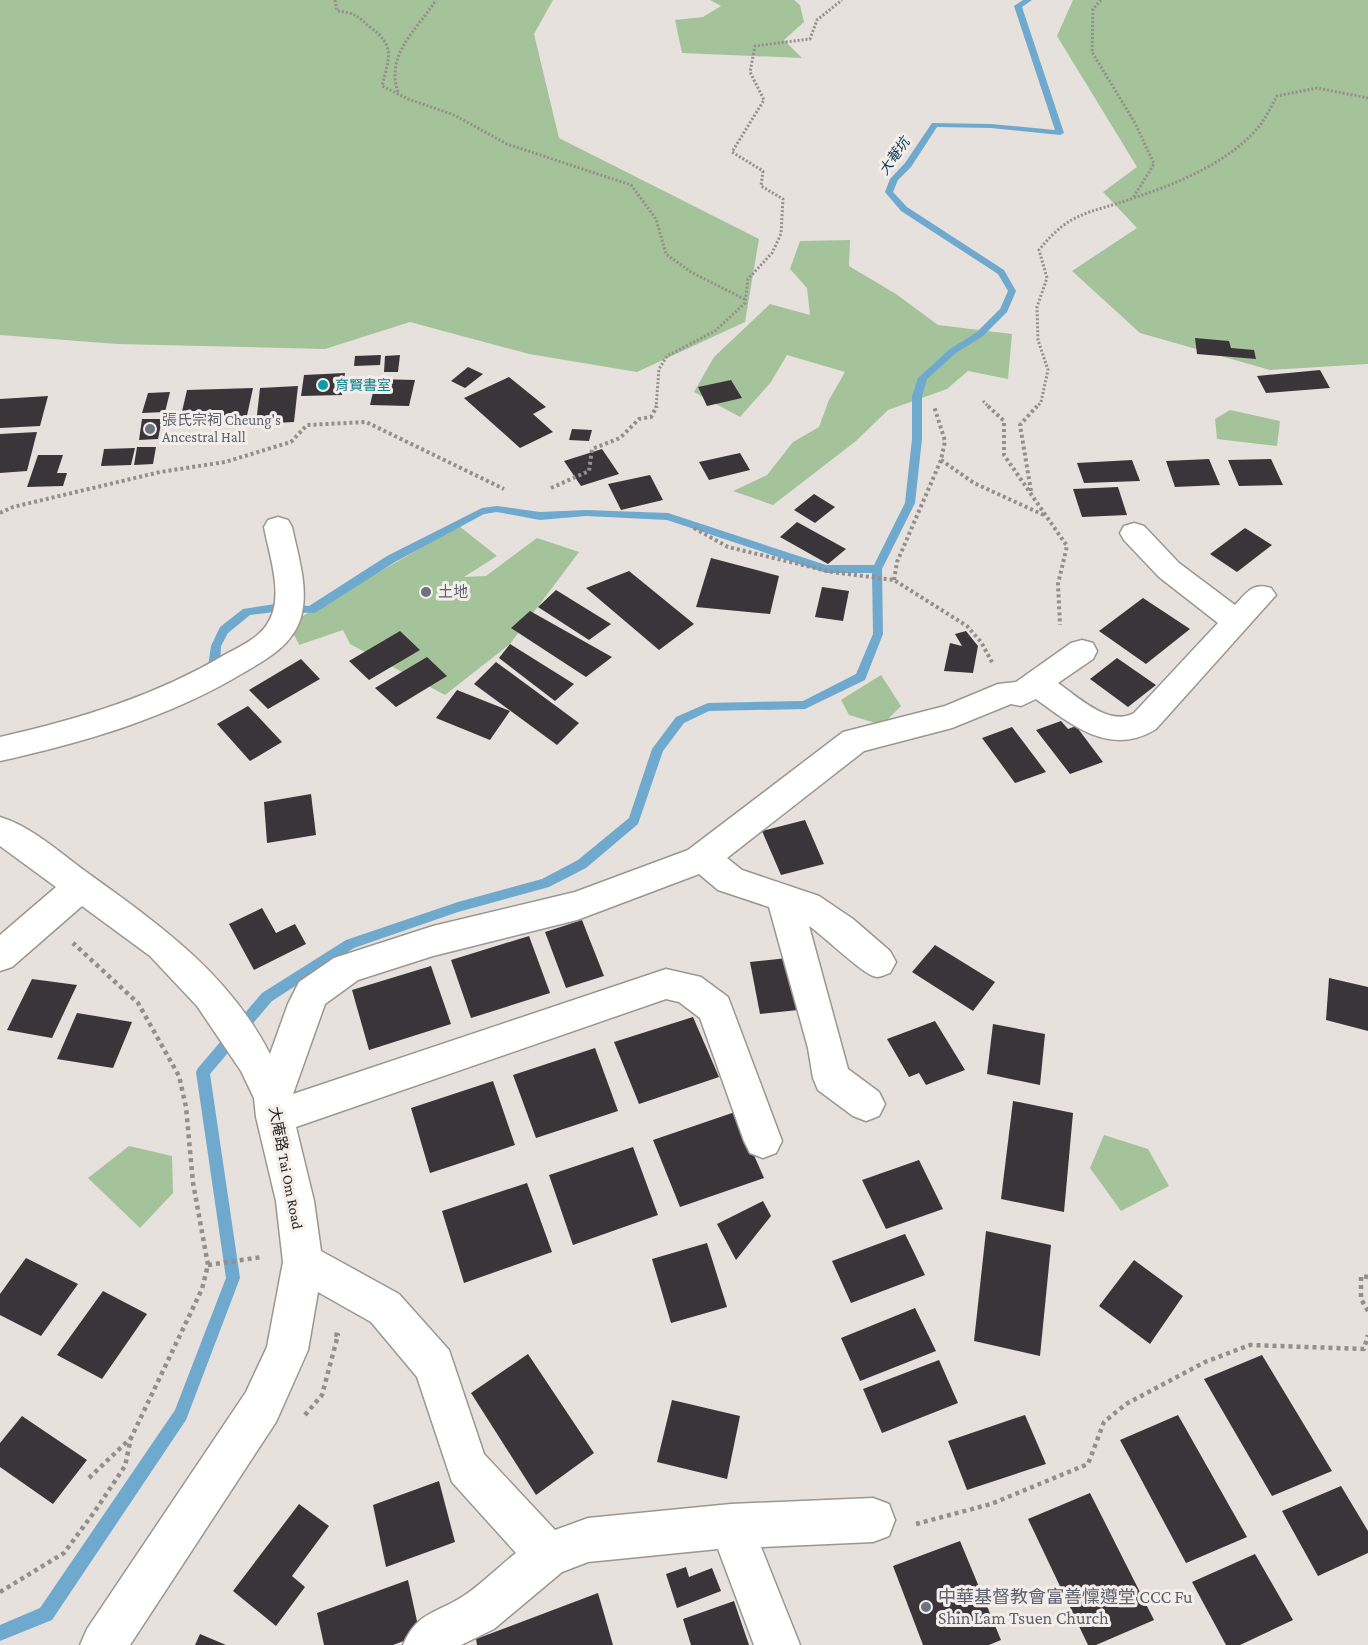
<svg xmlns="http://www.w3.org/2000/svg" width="1368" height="1645" font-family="'Crimson Pro','Noto Sans TC',serif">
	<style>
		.green { fill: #a5c39b }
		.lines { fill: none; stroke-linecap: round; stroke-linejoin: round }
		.stream { fill: #6fa9ce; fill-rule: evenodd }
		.building { fill: #393539 }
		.minor-casing { stroke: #9b9692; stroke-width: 3 }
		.path-far2 { stroke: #948f8c; stroke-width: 3; stroke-dasharray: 2 2; stroke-linecap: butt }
		.path-far1 { stroke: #948f8c; stroke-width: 4; stroke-dasharray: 3 3; stroke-linecap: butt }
		.path { stroke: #948f8c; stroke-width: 4.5; stroke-dasharray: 4 4; stroke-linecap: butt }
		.minor { fill: #fff; fill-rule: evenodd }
		.culture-dot { fill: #0f9aa8; stroke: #f4eeea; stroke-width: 2 }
		.worship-dot { fill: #6b7280; stroke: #f4eeea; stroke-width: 2 }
		.labels { text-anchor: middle; stroke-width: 6; stroke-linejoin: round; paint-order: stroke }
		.far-water-label { font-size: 14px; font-style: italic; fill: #093a54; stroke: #f4eeea }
		.far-culture-label { font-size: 14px; fill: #0d838f; stroke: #f4eeea; text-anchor: start }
		.worship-label { font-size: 15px; fill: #5b616d; stroke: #f4eeea; text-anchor: start }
		.street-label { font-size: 15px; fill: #211f1d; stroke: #f4eeea }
		.near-worship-label { font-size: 18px; fill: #5b616d; stroke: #f4eeea; text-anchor: start }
	</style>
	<rect width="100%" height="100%" fill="#e7e1dd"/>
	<g class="green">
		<polygon points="0,0 553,0 534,34 559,138 759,239 745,322 637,372 529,354 410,322 325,349 117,344 0,335"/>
		<polygon points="710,0 794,0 800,5 804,22 784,40 802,58 682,53 675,20 703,17 721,6"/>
		<polygon points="1073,0 1368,0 1368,364 1270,370 1140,333 1072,271 1137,228 1103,192 1137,167 1057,36"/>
		<polygon points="850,240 849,266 896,294 938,325 1012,334 1008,379 968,371 947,389 888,410 856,441 773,505 733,491 767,475 793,442 819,427 829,400 845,372 787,355 771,382 740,417 694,392 714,357 770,304 810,315 807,288 790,269 800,241"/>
		<polygon points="1230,410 1280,421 1277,446 1217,439 1215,419"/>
		<polygon points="459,526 497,556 464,577 486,576 537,538 579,552 510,644 445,695 350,644 343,630 299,645 289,624"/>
		<polygon points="881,675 901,706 882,725 849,715 841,700"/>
		<polygon points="1104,1135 1148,1149 1169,1186 1121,1211 1090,1168"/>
		<polygon points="129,1146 172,1156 173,1193 140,1228 88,1178"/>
	</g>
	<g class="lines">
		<polygon class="stream" points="1023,0 1032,0 1022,7 1064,133 1060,135 991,128 937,127 911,167 898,180 893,192 907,207 1004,270 1016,291 1007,312 983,336 956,353 927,379 922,396 922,439 915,503 882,569 883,634 865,680 805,709 709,711 684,723 663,751 638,824 586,868 549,887 458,912 354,948 272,1001 210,1074 240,1278 186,1420 52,1620 0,1641 0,1625 40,1608 175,1410 226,1278 196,1072 198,1068 262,993 346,940 458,902 542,879 578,860 629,818 652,749 676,717 708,703 803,701 856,674 873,634 872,573 826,573 667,520 586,516 540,520 497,512 484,514 395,562 315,613 275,612 250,615 228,633 221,646 220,666 214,670 208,666 211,646 220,627 243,609 275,604 309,606 387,556 482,508 497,506 540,512 586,510 668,513 826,565 874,565 905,503 912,439 912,396 918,378 950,349 977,332 1000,309 1008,291 998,274 901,211 885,192 890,179 905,163 932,123 991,124 1055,130 1014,6"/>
	</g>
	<g class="building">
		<polygon points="1195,338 1229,341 1231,348 1254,350 1256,359 1197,354"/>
		<polygon points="381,355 380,365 354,366 355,356"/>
		<polygon points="400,355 398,372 384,372 385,356"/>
		<polygon points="468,367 483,374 465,388 451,381"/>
		<polygon points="1320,370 1330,388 1266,393 1257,376"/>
		<polygon points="345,373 342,395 301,396 304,375"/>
		<polygon points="509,377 546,407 533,414 553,432 520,448 464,398"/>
		<polygon points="376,379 415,380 409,406 370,405"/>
		<polygon points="731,380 742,398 707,406 698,387"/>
		<polygon points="298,386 294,422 256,424 260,388"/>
		<polygon points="253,388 246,420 180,420 187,390"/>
		<polygon points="170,392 165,412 142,413 148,393"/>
		<polygon points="48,396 40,426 0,428 0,399"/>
		<polygon points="142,419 162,419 158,439 139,440"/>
		<polygon points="572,429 592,430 589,441 569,440"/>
		<polygon points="37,432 27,471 0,473 0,434"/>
		<polygon points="137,447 156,447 153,464 134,465"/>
		<polygon points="135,448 131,465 101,466 104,449"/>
		<polygon points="602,449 619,474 581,486 564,461"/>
		<polygon points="740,453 750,470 709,480 699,462"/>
		<polygon points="38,455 63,455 57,473 67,473 63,486 27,487"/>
		<polygon points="1209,459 1220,485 1175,487 1166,461"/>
		<polygon points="1271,459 1283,485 1239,486 1228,460"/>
		<polygon points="1132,460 1140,481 1084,483 1077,463"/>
		<polygon points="650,475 663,500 621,510 608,484"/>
		<polygon points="1118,487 1127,515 1082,517 1073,489"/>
		<polygon points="814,494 835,507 815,523 794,510"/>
		<polygon points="797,522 846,549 828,564 780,537"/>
		<polygon points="1245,528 1272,545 1237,572 1210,554"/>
		<polygon points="711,558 779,576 770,614 696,607"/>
		<polygon points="629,571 694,624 659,650 586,588"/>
		<polygon points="822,587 849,591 843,621 815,617"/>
		<polygon points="556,590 611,624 589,640 538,607"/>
		<polygon points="1143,598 1190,629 1146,664 1099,631"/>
		<polygon points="530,611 612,657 586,677 511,628"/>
		<polygon points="400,631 420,650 369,680 349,661"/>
		<polygon points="966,631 978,646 973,673 944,671 950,643 962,646 955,634"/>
		<polygon points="510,644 574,684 555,701 499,658"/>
		<polygon points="427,657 447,676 396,707 375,688"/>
		<polygon points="1117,658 1156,685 1128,707 1090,679"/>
		<polygon points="301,659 320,679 268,709 249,690"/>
		<polygon points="496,662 579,723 557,745 474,684"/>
		<polygon points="457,690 510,711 490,740 436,718"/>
		<polygon points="248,706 282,742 250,761 217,724"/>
		<polygon points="1061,721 1068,729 1076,726 1103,762 1070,774 1036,730"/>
		<polygon points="1012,727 1046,772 1015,783 982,738"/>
		<polygon points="311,794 316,835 267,843 264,802"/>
		<polygon points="805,820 824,864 781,875 762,831"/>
		<polygon points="262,908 276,933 295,924 306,944 254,970 229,924"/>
		<polygon points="582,920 604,976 566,988 545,932"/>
		<polygon points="529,936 550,993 471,1018 451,960"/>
		<polygon points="935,945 995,982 973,1011 912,972"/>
		<polygon points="797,957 808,1009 760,1014 750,962"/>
		<polygon points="431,966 451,1024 369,1050 352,990"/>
		<polygon points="1329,978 1368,987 1368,1031 1326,1020"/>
		<polygon points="32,979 77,985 52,1038 7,1030"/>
		<polygon points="77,1013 132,1022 113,1068 57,1059"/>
		<polygon points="693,1017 719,1077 639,1104 614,1042"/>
		<polygon points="935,1021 965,1070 926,1085 919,1073 909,1077 887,1039"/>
		<polygon points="993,1024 1045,1034 1040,1085 987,1074"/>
		<polygon points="595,1048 618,1111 536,1138 513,1075"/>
		<polygon points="493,1081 515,1145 430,1173 411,1108"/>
		<polygon points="1013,1101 1073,1113 1064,1212 1001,1199"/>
		<polygon points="735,1112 764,1178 680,1207 653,1140"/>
		<polygon points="633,1147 658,1215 573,1245 549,1175"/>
		<polygon points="919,1160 943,1209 886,1229 862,1180"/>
		<polygon points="527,1183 552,1252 464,1283 442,1211"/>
		<polygon points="763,1201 771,1216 736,1260 717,1224"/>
		<polygon points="986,1231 1051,1245 1040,1356 974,1341"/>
		<polygon points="905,1234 925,1275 851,1303 832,1261"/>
		<polygon points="707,1243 727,1307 671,1323 652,1259"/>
		<polygon points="26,1258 78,1284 41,1336 0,1315 0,1294"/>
		<polygon points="1134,1260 1183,1296 1150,1344 1099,1306"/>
		<polygon points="103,1291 147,1314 102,1379 57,1355"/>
		<polygon points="915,1308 936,1351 860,1381 841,1338"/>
		<polygon points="528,1354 594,1453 536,1495 471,1393"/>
		<polygon points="1262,1355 1332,1471 1272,1496 1204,1379"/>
		<polygon points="939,1360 958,1403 882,1433 863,1389"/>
		<polygon points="672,1400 740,1416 727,1479 657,1462"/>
		<polygon points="1025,1415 1046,1464 967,1490 948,1441"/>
		<polygon points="1178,1415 1247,1537 1186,1563 1120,1440"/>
		<polygon points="22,1416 87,1460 53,1504 0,1467 0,1443"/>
		<polygon points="439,1481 455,1542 386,1567 373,1505"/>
		<polygon points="1341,1486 1368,1531 1368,1553 1318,1576 1282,1511"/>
		<polygon points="1090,1493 1154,1620 1096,1645 1088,1645 1028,1519"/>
		<polygon points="299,1504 329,1526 292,1576 305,1587 276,1626 233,1591"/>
		<polygon points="960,1541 1001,1640 989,1645 923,1645 893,1566"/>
		<polygon points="1255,1554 1293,1620 1240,1645 1226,1645 1192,1582"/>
		<polygon points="686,1567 689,1577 712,1568 721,1591 677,1608 666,1574"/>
		<polygon points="408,1580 420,1635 393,1645 324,1645 317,1613"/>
		<polygon points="598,1593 613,1645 477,1645 476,1639"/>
		<polygon points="734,1601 749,1645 691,1645 683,1619"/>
		<polygon points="200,1634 226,1645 195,1645"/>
	</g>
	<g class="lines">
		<g class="minor-casing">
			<g id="minor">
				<path d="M278,517L288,520L292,527C298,556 309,588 301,617C293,645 267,659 243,673C168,718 85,742 0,761V737C80,719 155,696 226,654C241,646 261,637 269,621C284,595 269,554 264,527L268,520Z"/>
				<path d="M1134,523L1144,526L1179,563L1235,605C1247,592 1253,582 1271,588L1276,595L1156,729C1111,757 1073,726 1036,699L1021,706L1011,704L952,728L864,751L727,858L742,870L819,896L853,919L890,951L896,962L890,973C886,974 881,977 877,977C864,976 823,935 809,926L848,1069L879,1092L885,1104L879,1116L866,1121L853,1116L818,1090L813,1078L808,1048L769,907L718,890L699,874L577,920L433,956L358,980L325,1004L293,1094L666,969L701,977L728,997L782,1141L776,1153L763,1158L750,1153L744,1141L700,1018L679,1002L666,999L296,1127L314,1201L321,1251L399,1294L449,1350L484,1454L555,1530L588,1518L731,1504L873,1498L889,1504L895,1520L889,1536L873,1542L761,1547L800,1645H754L718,1549L588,1562L562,1572L494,1629L461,1645H403C417,1612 435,1614 462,1597C481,1585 498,1567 516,1553L452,1482L417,1377L371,1322L318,1292L308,1350L276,1422L130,1645H80L87,1629L246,1392L267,1347L283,1262L276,1201L256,1117L254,1098L241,1071L197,1006L150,956L82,906L12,967L0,971V935L56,887L0,846V817C32,827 58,851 85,871C157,923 228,972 270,1054L288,1004L299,982L334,958L433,926L575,892L688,850L843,732L945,706L998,684L1016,682L1071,643L1082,640L1093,643L1097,651L1093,659L1058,683C1078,697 1109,727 1134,713L1218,623L1159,577L1124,540L1120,533L1124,526Z"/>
			</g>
		</g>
		<g class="path-far2">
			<path d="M335,0L337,11C356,13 357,16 370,27C396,46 389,58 382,86L408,99L454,115L507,144L631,185L656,219L666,254L691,272L746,300"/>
			<polyline points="1101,0 1093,9 1092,52 1135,123 1154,164 1133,198"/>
			<path d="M398,92C385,54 417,30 436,0"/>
			<polyline points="983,401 990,408"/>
			<polyline points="656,408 659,369 667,356 715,331 745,303 748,279 772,253 781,234 783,199 761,186 763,171 732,152 764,100 750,72 755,46 810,39 817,20 842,0"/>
			<path d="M1036,408L1041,402L1048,370L1038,340L1037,307L1047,278L1039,250C1071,210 1089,214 1134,198C1178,183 1231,162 1261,124C1267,115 1272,105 1277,96L1317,88L1368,98"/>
		</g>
		<g class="path-far1">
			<polyline points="988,406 1004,421 1004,455 1067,546 1058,584 1060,625"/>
			<polyline points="941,460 974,483 1046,516"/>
			<polyline points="551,488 589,471 592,449 620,438 639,419 651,417 657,406"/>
			<polyline points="1031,491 1020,425 1037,406"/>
			<polyline points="0,513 13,507 160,472 225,462 291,442 307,425 366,422 504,489"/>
			<polyline points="694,528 728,547 832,572 894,580 967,626 981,642 993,664"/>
			<polyline points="894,580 897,562 941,460 945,441 934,406"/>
		</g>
		<g class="path">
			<polyline points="208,1265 262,1257"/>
			<polyline points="1368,1277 1361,1276 1361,1299 1368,1311"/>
			<polyline points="305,1415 322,1395 338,1335 332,1334"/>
			<polyline points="89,1478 131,1438"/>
			<polyline points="916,1524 991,1504 1088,1464 1104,1422 1126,1404 1205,1362 1250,1345 1364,1349 1368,1335"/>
			<polyline points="0,1592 64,1553 95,1511 125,1466 131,1438 202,1289 208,1265 193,1183 186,1107 179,1076 138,1003 73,943"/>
		</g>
		<use href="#minor" class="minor"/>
	</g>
	<circle class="culture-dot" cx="323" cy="385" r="6"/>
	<g class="worship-dot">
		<circle cx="150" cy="429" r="6"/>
		<circle cx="426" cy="592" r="6"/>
		<circle cx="926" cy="1607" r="6"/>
	</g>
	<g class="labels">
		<g class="far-water-label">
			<text transform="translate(894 156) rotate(-55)" y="5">大菴坑</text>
		</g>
		<g class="far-culture-label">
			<text x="335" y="390">育賢書室</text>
		</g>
		<g class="worship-label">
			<text x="162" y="425">張氏宗祠 Cheung's<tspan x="162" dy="17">Ancestral Hall</tspan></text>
			<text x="438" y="597">土地</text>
		</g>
		<g class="street-label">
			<text transform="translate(286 1168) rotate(79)" y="5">大庵路 Tai Om Road</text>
		</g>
		<g class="near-worship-label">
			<text x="938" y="1603">中華基督教會富善懍遵堂 CCC Fu<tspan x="938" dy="21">Shin Lam Tsuen Church</tspan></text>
		</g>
	</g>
</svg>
